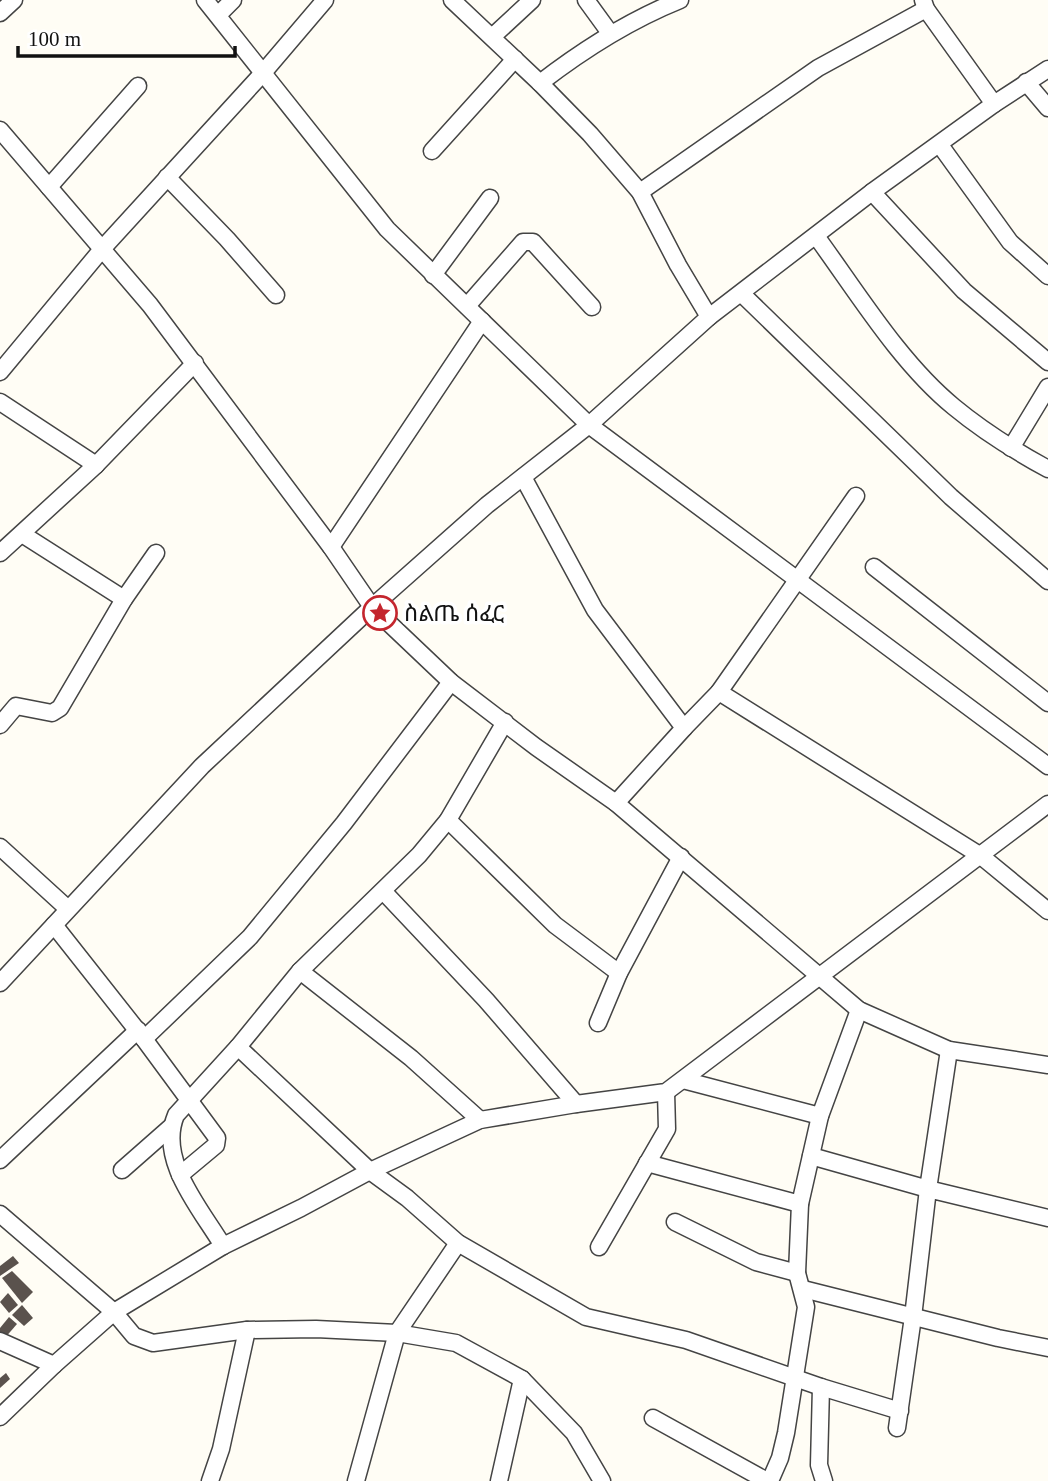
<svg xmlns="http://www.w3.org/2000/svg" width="1048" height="1481" font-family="'Times New Roman','Noto Sans Ethiopic',serif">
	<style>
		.building { fill: #5a524d }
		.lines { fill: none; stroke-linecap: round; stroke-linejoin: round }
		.minor-casing { stroke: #444; stroke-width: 19 }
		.minor { stroke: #fff; stroke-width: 16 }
		.labels { text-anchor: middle; stroke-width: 7; stroke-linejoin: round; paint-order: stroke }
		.poi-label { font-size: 23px; fill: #111; stroke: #fff; text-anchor: start }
	</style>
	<rect width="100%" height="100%" fill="#fffdf5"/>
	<g class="building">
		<polygon points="13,1256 19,1263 0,1276 0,1266"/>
		<polygon points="12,1271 33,1292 22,1303 2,1278"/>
		<polygon points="8,1293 18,1305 9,1313 0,1302"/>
		<polygon points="22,1305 33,1318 24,1326 12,1315"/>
		<polygon points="9,1317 17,1324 4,1339 0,1336 0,1328"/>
		<polygon points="6,1373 10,1379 0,1388 0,1378"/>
	</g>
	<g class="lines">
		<g class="minor-casing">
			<g id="minor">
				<polyline points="205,0 387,229 589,425 1048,766"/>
				<polyline points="452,0 540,83 590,134 640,192 678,265 709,317"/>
				<polyline points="586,0 610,33"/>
				<polyline points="923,0 926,9 994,104"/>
				<polyline points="0,13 14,0"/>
				<polyline points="218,15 233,0"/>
				<polyline points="492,37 532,0"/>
				<polyline points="1026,82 1048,108"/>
				<path d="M540,83C584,49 628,21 680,0"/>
				<polyline points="0,130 150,305 331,547 372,607 451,682 536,747 616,803 859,1010 949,1050 1048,1065"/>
				<polyline points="940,145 1010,242 1048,276"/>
				<polyline points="432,151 515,59"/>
				<polyline points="167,177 227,239 276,295"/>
				<polyline points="49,187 138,86"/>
				<polyline points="640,192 818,68 926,9"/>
				<polyline points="872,192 964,291 1048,362"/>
				<path d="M816,236C857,292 900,363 954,407C983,431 1015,451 1048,469"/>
				<polyline points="433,275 490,198"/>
				<polyline points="742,294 951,497 1048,581"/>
				<polyline points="467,306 523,242 533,242 592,307"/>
				<polyline points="0,372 103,248 262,74 325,0"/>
				<polyline points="0,402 96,465"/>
				<polyline points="1011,448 1048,387"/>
				<polyline points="523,477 595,610 684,728 616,803"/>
				<polyline points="856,496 719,692 981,856 1048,911"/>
				<polyline points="22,534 124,599"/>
				<polyline points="331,547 482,321"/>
				<polyline points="0,553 96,465 195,363"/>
				<polyline points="874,567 1048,703"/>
				<polyline points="0,725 16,706 52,713 60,708 124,599 156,553"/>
				<polyline points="684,728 719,692"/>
				<polyline points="448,820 555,925 619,973"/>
				<polyline points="0,847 68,909"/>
				<polyline points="383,891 486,1000 576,1104"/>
				<polyline points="54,925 144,1039 217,1138 216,1145 180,1175"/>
				<polyline points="300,971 411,1058 480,1120"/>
				<polyline points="0,983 202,766 372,607 487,505 589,425 709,317 872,192 994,104 1048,69"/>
				<polyline points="598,1023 619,973 681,857"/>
				<polyline points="144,1039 250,937 344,823 451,682"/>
				<polyline points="238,1047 370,1171 407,1198 458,1243 586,1317 686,1340 821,1387 900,1411"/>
				<polyline points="683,1080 820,1116"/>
				<polyline points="811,1156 928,1189 949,1050"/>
				<polyline points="0,1160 138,1030"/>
				<polyline points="647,1163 800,1204"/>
				<polyline points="122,1170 172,1126"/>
				<polyline points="0,1214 114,1312 134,1336 153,1343 247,1330 316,1329 397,1333 456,1343 522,1379 574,1433 602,1481"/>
				<polyline points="675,1222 756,1262 797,1273"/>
				<path d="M223,1246C201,1209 157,1160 176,1115L238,1047L300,971L419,855L448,820L505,722"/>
				<polyline points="599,1247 667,1129 666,1092"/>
				<polyline points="803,1289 998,1338 1048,1348"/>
				<polyline points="0,1341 54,1365"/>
				<polyline points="821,1387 819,1465 824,1481"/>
				<polyline points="0,1417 54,1365 114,1312 223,1246 301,1208 370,1171 480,1120 576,1104 666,1092 1048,804"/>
				<polyline points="653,1418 767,1481"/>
				<polyline points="897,1428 913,1317 928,1189 1048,1218"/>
				<polyline points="210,1481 221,1449 247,1330"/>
				<polyline points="356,1481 397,1333 458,1243"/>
				<polyline points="499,1481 522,1379"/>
				<polyline points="770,1481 780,1458 786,1433 806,1307 797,1273 800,1204 820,1116 859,1010"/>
			</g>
		</g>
		<use href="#minor" class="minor"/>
	</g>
	<defs>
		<g id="sight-ring" transform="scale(1.75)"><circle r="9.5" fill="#fff" stroke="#c4262e" stroke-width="1.5"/><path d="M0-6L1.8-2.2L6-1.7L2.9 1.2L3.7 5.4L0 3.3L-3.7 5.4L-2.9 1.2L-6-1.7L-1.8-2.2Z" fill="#c4262e"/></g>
	</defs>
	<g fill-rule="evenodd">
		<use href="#sight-ring" x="380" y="613"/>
	</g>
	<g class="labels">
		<g class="poi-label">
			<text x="404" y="621">ስልጤ ሰፈር</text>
		</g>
	</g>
	<path d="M18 46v10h217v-10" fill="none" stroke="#111111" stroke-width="3.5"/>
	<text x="28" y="46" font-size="21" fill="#111111" stroke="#ffffff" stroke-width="5" paint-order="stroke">100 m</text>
</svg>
